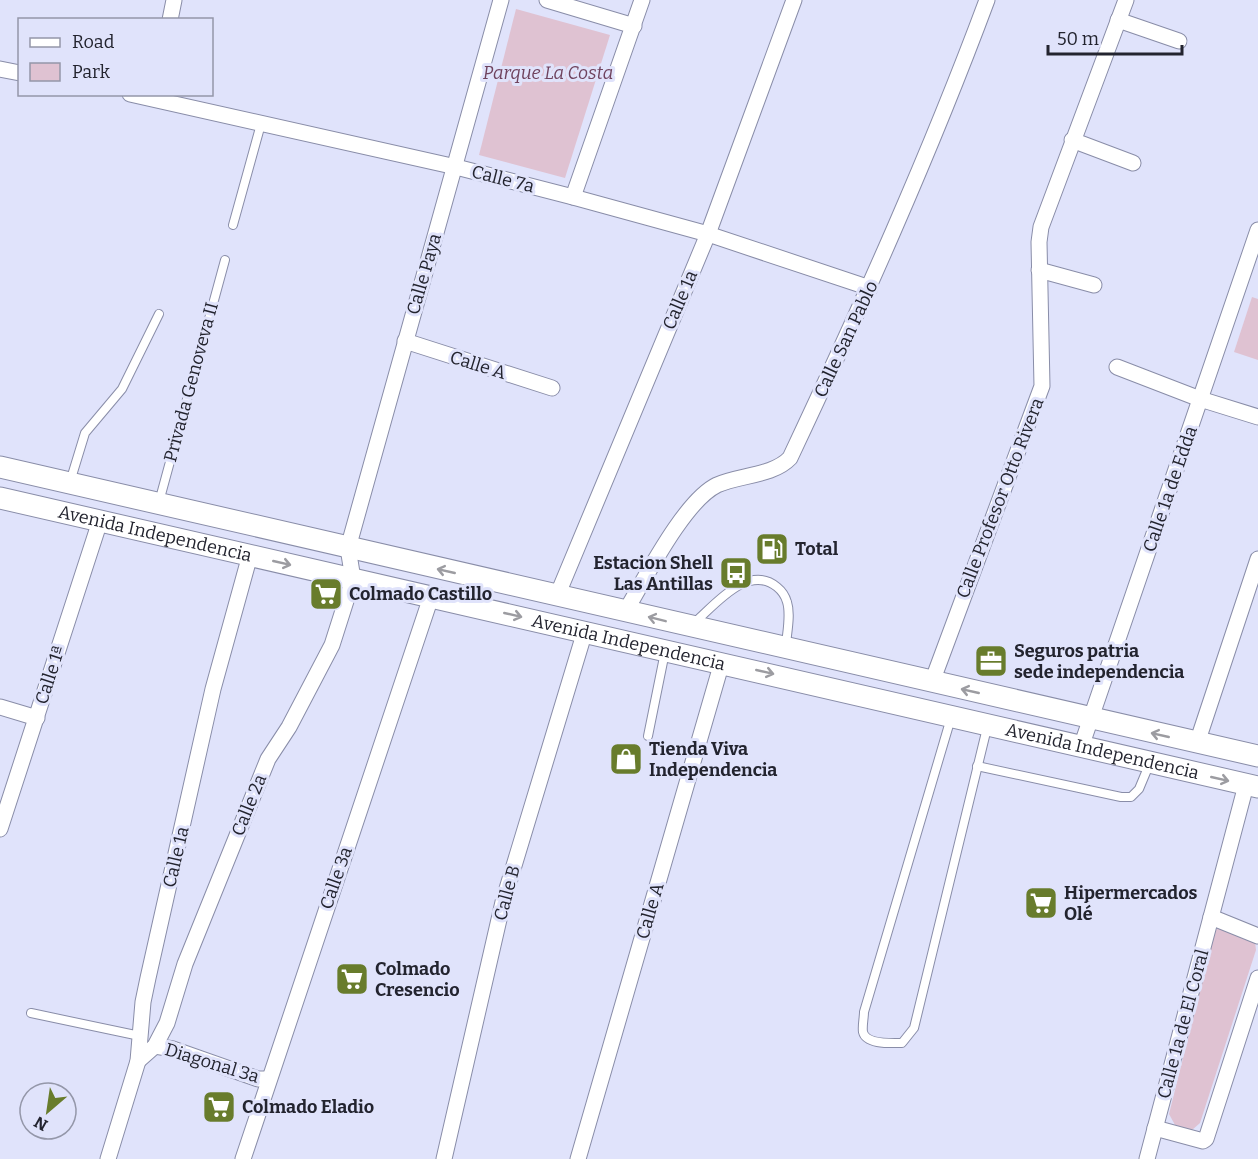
<svg xmlns="http://www.w3.org/2000/svg" width="1258" height="1159" font-family="Bitter,serif">
	<style>
		.green { fill: #dfc2d2 }
		.lines { fill: none; stroke-linecap: round; stroke-linejoin: round }
		.lane-casing { stroke: #898da8; stroke-width: 10 }
		.street-casing { stroke: #898da8; stroke-width: 17 }
		.secondary-casing { stroke: #898da8; stroke-width: 23 }
		.lane { stroke: #fff; stroke-width: 8 }
		.street { stroke: #fff; stroke-width: 15 }
		.secondary { stroke: #fff; stroke-width: 21 }
		.oneway { stroke: #9c9ca1 }
		.labels { text-anchor: middle; stroke-width: 6; stroke-linejoin: round; paint-order: stroke }
		.park-label { font-size: 18px; font-style: italic; fill: #6f435e; stroke: #e0e3fb }
		.street-label { font-size: 18px; fill: #23242f; stroke: #e0e3fb }
		.poi-label { font-size: 18px; font-weight: bold; fill: #23242f; stroke: #e0e3fb; text-anchor: start }
	</style>
	<rect width="100%" height="100%" fill="#e0e3fb"/>
	<g class="green">
		<polygon points="516,9 610,35 565,178 479,155"/>
		<polygon points="1252,297 1258,299 1258,360 1234,352"/>
		<polygon points="1219,927 1255,942 1256,950 1200,1123 1192,1130 1175,1125 1169,1114 1215,931"/>
	</g>
	<g class="lines">
		<g class="lane-casing">
			<g id="lane">
				<polyline points="233,225 261,124"/>
				<polyline points="70,482 85,433 122,389 159,314"/>
				<polyline points="159,502 225,260"/>
				<path d="M694,623C715,605 748,563 777,587C782,591 785,595 787,602C791,614 787,632 786,645"/>
				<path d="M951,718L864,1012C864,1018 862,1026 863,1032C866,1045 892,1043 902,1043L914,1028L987,728"/>
				<polyline points="648,736 665,652"/>
				<polyline points="977,766 1121,797 1131,797 1139,789 1149,765"/>
				<polyline points="31,1013 140,1036"/>
			</g>
		</g>
		<g class="street-casing">
			<g id="street">
				<polyline points="547,0 634,26"/>
				<polyline points="170,20 174,0"/>
				<polyline points="1118,20 1179,41"/>
				<polyline points="0,69 20,73"/>
				<polyline points="130,94 456,167 573,197 708,234 870,288"/>
				<polyline points="1072,140 1133,163"/>
				<polyline points="573,197 642,0"/>
				<polyline points="1039,270 1094,285"/>
				<polyline points="405,341 552,388"/>
				<polyline points="1117,367 1200,399 1258,417"/>
				<polyline points="557,596 708,234 794,0"/>
				<path d="M625,612C645,579 684,501 717,485C739,475 773,476 790,458C861,307 929,156 987,0"/>
				<polyline points="932,682 1042,386 1039,242 1041,227 1126,0"/>
				<polyline points="0,707 37,718"/>
				<polyline points="1197,743 1258,559"/>
				<polyline points="1081,747 1258,230"/>
				<polyline points="0,829 100,521"/>
				<polyline points="1211,917 1258,936"/>
				<polyline points="155,1046 173,1049 258,1079 269,1079"/>
				<polyline points="138,1061 155,1046 167,1023 185,964 268,759 289,727 332,645 353,579 348,548 501,0"/>
				<polyline points="1155,1128 1203,1141 1206,1139 1258,978"/>
				<polyline points="108,1159 138,1061 143,1002 148,978 213,689 250,555"/>
				<polyline points="243,1159 431,597"/>
				<polyline points="444,1159 503,902 585,631"/>
				<polyline points="578,1159 722,662"/>
				<polyline points="1147,1159 1246,785"/>
			</g>
		</g>
		<g class="secondary-casing">
			<g id="secondary">
				<polyline points="0,467 1258,756"/>
				<path id="s1" d="M0,498L1258,787"/>
			</g>
		</g>
		<use href="#lane" class="lane"/>
		<use href="#street" class="street"/>
		<use href="#secondary" class="secondary"/>
	</g>
	<defs><path id="oneway-shaft" d="M-6 0H5M1.5-3L5.5 0L1.5 3" fill="none" stroke-width="1.6" stroke-linecap="round" stroke-linejoin="round" transform="scale(1.5)"/></defs>
	<g class="oneway">
		<use href="#oneway-shaft" transform="translate(282 563) rotate(13)"/>
		<use href="#oneway-shaft" transform="translate(446 571) rotate(-167)"/>
		<use href="#oneway-shaft" transform="translate(513 615) rotate(13)"/>
		<use href="#oneway-shaft" transform="translate(657 619) rotate(-166)"/>
		<use href="#oneway-shaft" transform="translate(765 672) rotate(13)"/>
		<use href="#oneway-shaft" transform="translate(970 691) rotate(-167)"/>
		<use href="#oneway-shaft" transform="translate(1160 735) rotate(-167)"/>
		<use href="#oneway-shaft" transform="translate(1220 779) rotate(13)"/>
	</g>
	<defs>
		<g id="fuel-square" transform="scale(1.725)"><rect x="-9" y="-9" width="18" height="18" rx="4" fill="#687c2c" stroke="#e0e3fb"/><path d="M-5.5-6h7V0h2V4h1.3V-2.5L3-4.5l.8-.8L6-3V5H2.5V1h-1V6h-7ZM-4.2-4.7v3.2H.2V-4.7Z" fill="#fff"/></g>
		<g id="bus-square" transform="scale(1.725)"><rect x="-9" y="-9" width="18" height="18" rx="4" fill="#687c2c" stroke="#e0e3fb"/><path d="M-5-6H5V4H4V6H2V4H-2V6H-4V4H-5ZM-3.5-4V0h7V-4ZM-3.5 1.2v1.5H-2V1.2ZM2 1.2v1.5H3.5V1.2Z" fill="#fff"/></g>
		<g id="supermarket-square" transform="scale(1.725)"><rect x="-9" y="-9" width="18" height="18" rx="4" fill="#687c2c" stroke="#e0e3fb"/><path d="M-6-5.5h2.5l.6 2H6L4.5 2H-2.5L-4.4-4H-6ZM-1.5 3.2a1.3 1.3 0 1 0 .1 0ZM3 3.2a1.3 1.3 0 1 0 .1 0Z" fill="#fff"/></g>
		<g id="office-square" transform="scale(1.725)"><rect x="-9" y="-9" width="18" height="18" rx="4" fill="#687c2c" stroke="#e0e3fb"/><path d="M-6-3h4V-5.5h4V-3h4V5H-6ZM-1-4.5V-3h2v-1.5ZM-6 0V1H6V0Z" fill="#fff"/></g>
		<g id="shop-square" transform="scale(1.725)"><rect x="-9" y="-9" width="18" height="18" rx="4" fill="#687c2c" stroke="#e0e3fb"/><path d="M-5-2.5h2.3a2.7 3.5 0 0 1 5.4 0H5L5.5 6h-11ZM-1.5-2.5h3a1.5 2.3 0 0 0-3 0Z" fill="#fff"/></g>
	</defs>
	<g fill-rule="evenodd">
		<use href="#fuel-square" x="772" y="549"/>
		<use href="#bus-square" x="736" y="573"/>
		<use href="#supermarket-square" x="326" y="594"/>
		<use href="#office-square" x="991" y="661"/>
		<use href="#shop-square" x="626" y="759"/>
		<use href="#supermarket-square" x="1041" y="903"/>
		<use href="#supermarket-square" x="352" y="979"/>
		<use href="#supermarket-square" x="219" y="1107"/>
	</g>
	<g class="labels">
		<g class="park-label">
			<text x="548" y="79">Parque La Costa</text>
		</g>
		<g class="street-label">
			<text transform="translate(503 179) rotate(14)" y="6">Calle 7a</text>
			<text transform="translate(424 274) rotate(-74)" y="6">Calle Paya</text>
			<text transform="translate(680 300) rotate(-67)" y="6">Calle 1a</text>
			<text transform="translate(846 339) rotate(-65)" y="6">Calle San Pablo</text>
			<text transform="translate(478 365) rotate(17)" y="6">Calle A</text>
			<text transform="translate(191 382) rotate(-75)" y="6">Privada Genoveva II</text>
			<text transform="translate(1170 489) rotate(-71)" y="6">Calle 1a de Edda</text>
			<text transform="translate(1000 498) rotate(-69)" y="6">Calle Profesor Otto Rivera</text>
			<text dy="6" stroke="none"><textPath href="#s1" startOffset="159">Avenida Independencia</textPath></text>
			<text dy="6" stroke="none"><textPath href="#s1" startOffset="645">Avenida Independencia</textPath></text>
			<text transform="translate(50 675) rotate(-72)" y="6">Calle 1ª</text>
			<text dy="6" stroke="none"><textPath href="#s1" startOffset="1131">Avenida Independencia</textPath></text>
			<text transform="translate(249 805) rotate(-68)" y="6">Calle 2a</text>
			<text transform="translate(176 857) rotate(-77)" y="6">Calle 1a</text>
			<text transform="translate(336 878) rotate(-71)" y="6">Calle 3a</text>
			<text transform="translate(507 893) rotate(-75)" y="6">Calle B</text>
			<text transform="translate(650 911) rotate(-74)" y="6">Calle A</text>
			<text transform="translate(1183 1024) rotate(-75)" y="6">Calle 1a de El Coral</text>
			<text transform="translate(212 1063) rotate(17)" y="6">Diagonal 3a</text>
		</g>
		<g class="poi-label">
			<text x="795" y="555">Total</text>
			<text x="713" y="569" text-anchor="end">Estacion Shell<tspan x="713" dy="21">Las Antillas</tspan></text>
			<text x="349" y="600">Colmado Castillo</text>
			<text x="1014" y="657">Seguros patria<tspan x="1014" dy="21">sede independencia</tspan></text>
			<text x="649" y="755">Tienda Viva<tspan x="649" dy="21">Independencia</tspan></text>
			<text x="1064" y="899">Hipermercados<tspan x="1064" dy="21">Olé</tspan></text>
			<text x="375" y="975">Colmado<tspan x="375" dy="21">Cresencio</tspan></text>
			<text x="242" y="1113">Colmado Eladio</text>
		</g>
	</g>
	<rect x="18" y="18" width="195" height="78" fill="#e0e3fb" stroke="#9497a9" stroke-width="1.5"/>
	<rect x="30" y="38" width="30" height="9" fill="#ffffff" stroke="#9497a9" stroke-width="1.5"/>
	<text x="72" y="48" font-size="18" fill="#23242f">Road</text>
	<rect x="30" y="63" width="30" height="18" fill="#dfc2d2" stroke="#9497a9" stroke-width="1.5"/>
	<text x="72" y="78" font-size="18" fill="#23242f">Park</text>
	<g transform="translate(48 1111) rotate(209)"><circle r="28" fill="#e0e3fb" stroke="#9497a9" stroke-width="1.5"/>
	<path d="M0-4.5L10 22L0 15L-10 22Z" fill="#687c2c"/>
	<text y="-9" font-size="16" font-weight="bold" text-anchor="middle" fill="#23242f">N</text>
	</g>
	<path d="M1048 45v9h134v-9" fill="none" stroke="#23242f" stroke-width="3"/>
	<text x="1057" y="45" font-size="18" fill="#23242f" stroke="#e0e3fb" stroke-width="4.5" paint-order="stroke">50 m</text>
</svg>
